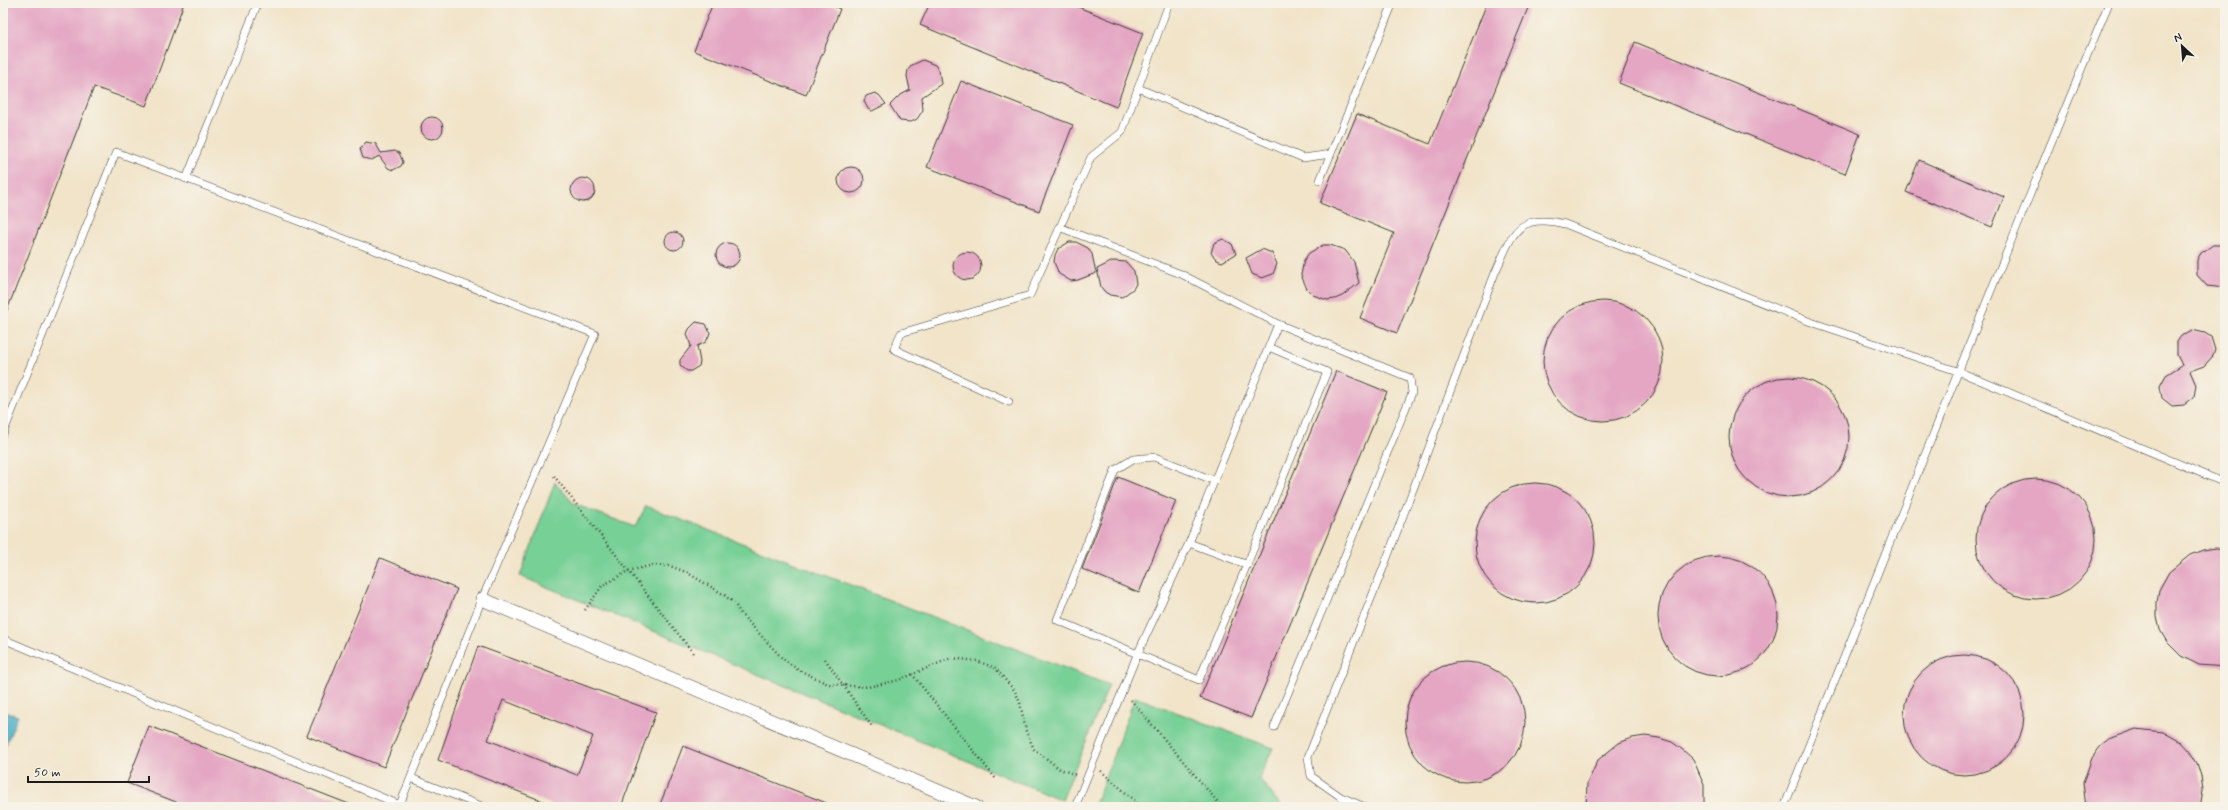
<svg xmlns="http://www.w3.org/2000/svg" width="2228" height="810" font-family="Mynerve,sans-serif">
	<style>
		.green { fill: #77d096; stroke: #4a7659 }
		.water { fill: #42abc2; stroke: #2f646f }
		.building { fill: #e4a6c3; fill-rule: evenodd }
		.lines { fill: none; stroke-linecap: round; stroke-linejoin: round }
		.lane-casing { stroke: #3c3a36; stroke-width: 8 }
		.street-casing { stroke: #3c3a36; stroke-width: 14 }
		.path { stroke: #3c3a36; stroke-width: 2.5; stroke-dasharray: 1 3; stroke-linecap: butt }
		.lane { stroke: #fff; stroke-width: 7 }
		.street { stroke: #fff; stroke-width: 13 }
	</style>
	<rect width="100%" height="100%" fill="#f7f3e8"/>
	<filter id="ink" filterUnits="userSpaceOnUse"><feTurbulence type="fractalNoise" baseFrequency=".025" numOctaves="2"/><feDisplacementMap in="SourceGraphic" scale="8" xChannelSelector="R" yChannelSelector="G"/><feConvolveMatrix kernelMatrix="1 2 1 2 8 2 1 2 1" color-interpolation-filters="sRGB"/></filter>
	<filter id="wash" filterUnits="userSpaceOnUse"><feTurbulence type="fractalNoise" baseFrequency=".012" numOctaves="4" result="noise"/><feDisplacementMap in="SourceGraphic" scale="16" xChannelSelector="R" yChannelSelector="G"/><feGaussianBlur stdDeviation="0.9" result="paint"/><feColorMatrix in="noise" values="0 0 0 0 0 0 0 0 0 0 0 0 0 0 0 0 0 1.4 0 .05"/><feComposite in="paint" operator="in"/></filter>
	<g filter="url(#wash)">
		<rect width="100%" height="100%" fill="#f1e4c9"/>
		<g class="green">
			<polygon points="555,482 574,504 635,527 646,506 1109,685 1062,800 520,576"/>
			<polygon points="1135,697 1273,748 1259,778 1282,807 1094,807"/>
		</g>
		<polygon class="water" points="3,711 18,716 3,752"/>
		<g id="blocks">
			<g class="building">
				<polygon points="3,3 184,3 146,106 94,87 4,318"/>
				<polygon points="713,3 826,3 840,9 806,95 694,51"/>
				<polygon points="930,3 1068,3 1143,33 1116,107 920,25"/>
				<polygon points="1487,3 1530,3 1397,333 1360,318 1394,233 1320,203 1357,114 1430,144"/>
				<polygon points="1635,42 1860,134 1845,174 1619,83"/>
				<polygon points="923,60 935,65 939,70 941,84 922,97 923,110 917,119 911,122 900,121 890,105 899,96 910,90 907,76 908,70 912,65"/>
				<polygon points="961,81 1073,125 1039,211 927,167"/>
				<polygon points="875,93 879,95 886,104 872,111 868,109 864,101 866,96"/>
				<circle cx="432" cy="128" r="11"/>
				<polygon points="366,142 376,144 381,153 395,151 399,153 403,162 401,166 393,170 388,168 379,156 372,160 363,158 360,149"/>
				<polygon points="1919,160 2004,197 1992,227 1906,192"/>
				<circle cx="851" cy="180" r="13"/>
				<circle cx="583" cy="190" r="12"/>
				<circle cx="674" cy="241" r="9"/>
				<polygon points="1223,239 1232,244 1236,254 1222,262 1217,260 1211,253 1214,243"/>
				<polygon points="1069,242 1076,242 1088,248 1092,254 1096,273 1078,280 1071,281 1059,274 1054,262 1055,255 1058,249"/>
				<circle cx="728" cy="255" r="12"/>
				<polygon points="1323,245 1330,245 1345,250 1354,262 1359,283 1342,296 1335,299 1327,300 1313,295 1307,289 1301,275 1304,260 1309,253"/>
				<polygon points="2213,245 2225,245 2225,288 2207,286 2197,275 2197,260 2201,253"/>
				<polygon points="1262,249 1272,253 1277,264 1273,274 1262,278 1252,274 1246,258"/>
				<circle cx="967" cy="266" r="14"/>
				<polygon points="1113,261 1126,262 1134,271 1136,284 1133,289 1122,297 1110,295 1105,292 1101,287 1097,269"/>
				<circle cx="1603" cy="361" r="60"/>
				<polygon points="696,322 706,324 710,333 706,342 697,346 700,362 699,366 691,371 687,371 680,365 680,360 691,346 687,334 689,329"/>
				<polygon points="2192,330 2205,333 2211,337 2215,350 2213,356 2204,366 2190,371 2196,385 2194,397 2184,405 2172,406 2162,398 2160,386 2166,375 2182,365 2177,355 2177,342 2181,336"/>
				<polygon points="1336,371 1387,392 1251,718 1200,698"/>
				<circle cx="1789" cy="437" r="60"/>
				<polygon points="1118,477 1176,501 1139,593 1082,569"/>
				<circle cx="2036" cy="539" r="60"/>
				<circle cx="1535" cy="543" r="60"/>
				<polygon points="2216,548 2225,549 2225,667 2199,665 2181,656 2167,642 2160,630 2157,617 2157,603 2159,590 2169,572 2190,555 2203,550"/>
				<circle cx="1718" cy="616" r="60"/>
				<polygon points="380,558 457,589 384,767 307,736"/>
				<path d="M478,646L656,712L621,807H558L438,760ZM503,700L593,736L577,775L488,740Z"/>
				<circle cx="1964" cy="715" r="60"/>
				<circle cx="1465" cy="722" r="60"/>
				<polygon points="149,726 354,806 354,807 189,807 127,783"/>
				<polygon points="2136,729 2163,732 2181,742 2190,752 2197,763 2201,776 2203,790 2200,807 2086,807 2083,783 2092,758 2100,747 2111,738"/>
				<polygon points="1645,736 1659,738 1672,742 1683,750 1693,759 1704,784 1704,807 1586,807 1587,784 1598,760 1619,743 1632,738"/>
				<polygon points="683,746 834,806 834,807 659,807"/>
			</g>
		</g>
	</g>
	<g filter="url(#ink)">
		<use href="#blocks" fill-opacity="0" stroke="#3c3a36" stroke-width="1"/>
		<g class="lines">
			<g class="lane-casing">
				<g id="lane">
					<polyline points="1138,88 1303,158 1331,154"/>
					<polyline points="186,179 258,3"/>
					<polyline points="1320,180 1393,3"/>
					<polyline points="1059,227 1181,274 1278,324 1410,378 1412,393 1274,727"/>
					<polyline points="1009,402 894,349 901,333 1030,295 1091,157 1122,132 1169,3"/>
					<polyline points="3,434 116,152 595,334 482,599 399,807"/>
					<polyline points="1215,481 1155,457 1133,459 1115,470 1057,620 1199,680 1327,372 1269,347"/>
					<polyline points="1189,543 1248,565"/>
					<polyline points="3,639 400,805"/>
					<polyline points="411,778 484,807"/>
					<polyline points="1075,807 1137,655 1189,543 1278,324"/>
					<path d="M1365,807L1341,797L1311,776L1308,757L1384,566L1495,273C1513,234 1516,212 1565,224L1808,321L1960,372L2225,483"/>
					<path d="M1784,807C1892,539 1997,270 2109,3"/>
				</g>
			</g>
			<g class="street-casing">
				<polyline id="street" points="482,599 976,807"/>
			</g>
			<g class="path">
				<polyline points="554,476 694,654"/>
				<polyline points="585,610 602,586 628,571 654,565 670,566 686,572 723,594 734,603 741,614 782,658 797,669 828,684 868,687 899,680 951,658 977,661 995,668 1015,691 1020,703 1026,731 1034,749 1060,769 1076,775"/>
				<polyline points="825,659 873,728"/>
				<polyline points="912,674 996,779"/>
				<polyline points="1131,700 1222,807"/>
				<polyline points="1101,771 1142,807"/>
			</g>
			<use href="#lane" class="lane"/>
			<use href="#street" class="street"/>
		</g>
	</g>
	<rect width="2228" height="810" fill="none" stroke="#f7f3e8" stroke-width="16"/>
	<g transform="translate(2182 46) rotate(334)" stroke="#f7f3e8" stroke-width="3" paint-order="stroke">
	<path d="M0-3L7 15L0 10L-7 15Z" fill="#1c1c1c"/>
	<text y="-6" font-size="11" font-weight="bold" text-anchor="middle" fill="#1c1c1c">N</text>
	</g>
	<path d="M28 776v6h121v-6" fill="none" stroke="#1c1c1c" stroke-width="2"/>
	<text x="34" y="776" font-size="12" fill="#1c1c1c" stroke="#f7f3e8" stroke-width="3" paint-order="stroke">50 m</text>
</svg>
